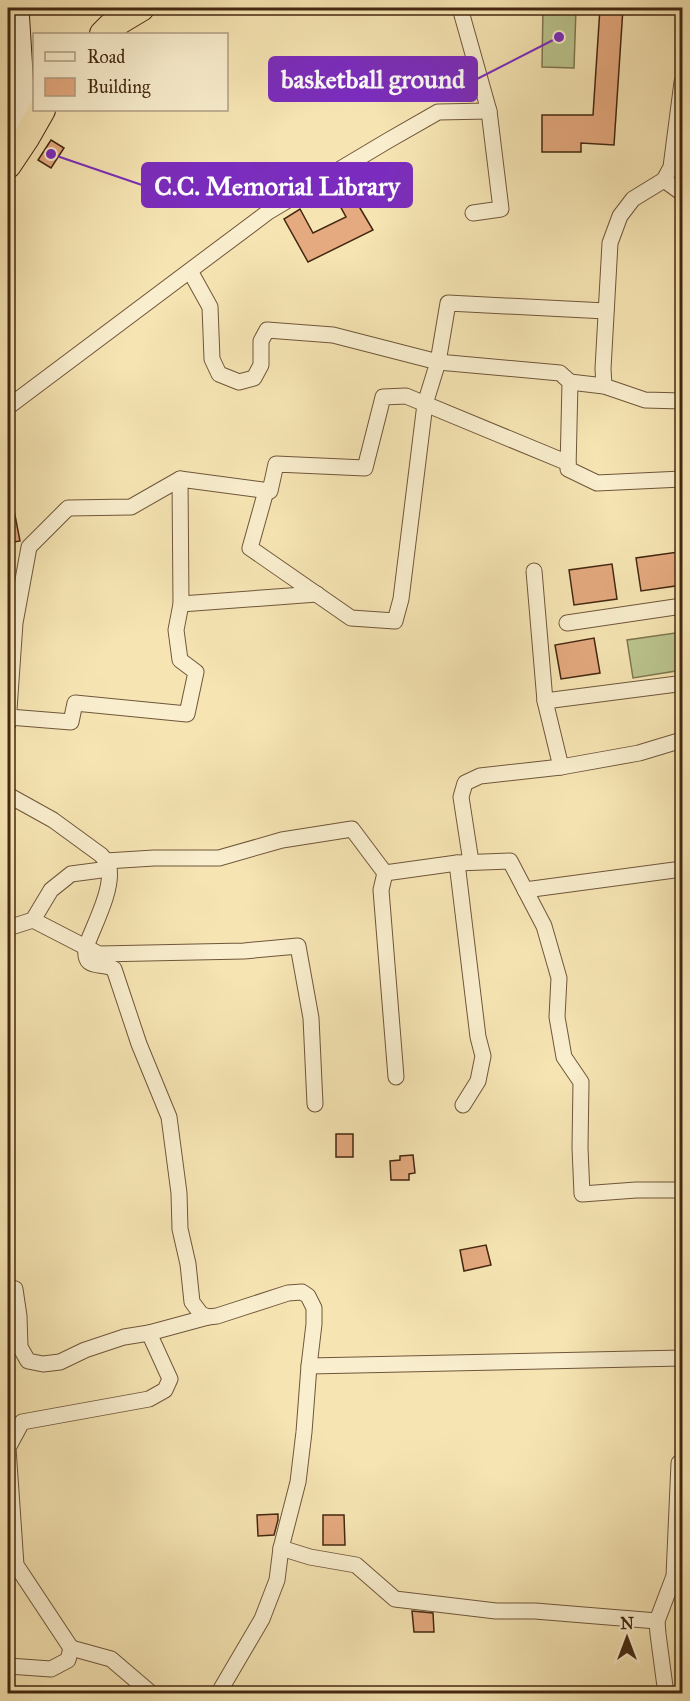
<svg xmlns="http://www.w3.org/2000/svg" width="690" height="1701" font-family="'IM FELL Great Primer',serif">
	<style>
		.green { fill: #bbc58e; stroke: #7f7650; stroke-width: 1.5 }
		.building { fill: #e5aa7f; stroke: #432711; stroke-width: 1.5 }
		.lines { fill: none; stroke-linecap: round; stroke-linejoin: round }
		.minor-casing { stroke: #70563a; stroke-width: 17 }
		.secondary-casing { stroke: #432711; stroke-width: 23 }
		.trunk-casing { stroke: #432711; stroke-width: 28 }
		.minor { stroke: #f9eece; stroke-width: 15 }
		.secondary { stroke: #f9eece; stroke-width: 21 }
		.trunk { stroke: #f6e5b3; stroke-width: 26 }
		.leader { fill: none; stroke: #7b2cbf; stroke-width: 2 }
		.callout-dot { fill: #7b2cbf; stroke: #f9eece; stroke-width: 2 }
		.callout { fill: #7b2cbf; stroke: #7b2cbf; stroke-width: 2 }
		.callout-label { font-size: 26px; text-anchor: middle; font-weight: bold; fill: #fff }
	</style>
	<rect width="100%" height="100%" fill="#f6e5b3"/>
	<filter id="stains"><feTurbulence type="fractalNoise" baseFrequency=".00333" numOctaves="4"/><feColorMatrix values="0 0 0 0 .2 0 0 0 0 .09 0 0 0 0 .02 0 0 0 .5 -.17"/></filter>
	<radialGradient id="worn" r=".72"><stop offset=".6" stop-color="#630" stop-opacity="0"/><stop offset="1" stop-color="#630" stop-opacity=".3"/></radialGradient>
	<g class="green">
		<polygon points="543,8 576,8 574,68 542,67"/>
		<polygon points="682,632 682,670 633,678 627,640"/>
	</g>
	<g class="building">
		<polygon points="600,8 623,8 614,145 581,143 581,152 542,152 542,115 593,115"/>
		<polygon points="51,140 64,148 51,168 38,160"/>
		<polygon points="347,186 373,230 308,262 284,219 300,209 313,233 346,217 333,193"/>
		<polygon points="13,505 20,541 8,543 8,506"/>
		<polygon points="678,552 682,585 641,591 636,558"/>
		<polygon points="612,564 617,599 574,605 569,570"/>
		<polygon points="594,638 600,673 561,679 555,645"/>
		<rect x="336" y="1134" width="17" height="23"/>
		<polygon points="413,1155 415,1173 409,1174 409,1180 391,1180 390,1161 400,1160 400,1156"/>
		<polygon points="486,1245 491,1265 464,1271 460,1250"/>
		<polygon points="278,1514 278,1520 274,1535 258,1536 257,1515"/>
		<polygon points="323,1515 344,1515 345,1545 323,1545"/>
		<polygon points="412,1611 433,1613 434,1632 414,1632"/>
	</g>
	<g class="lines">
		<g class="minor-casing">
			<g id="minor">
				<polyline points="460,8 489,111 501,209 473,213"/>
				<polyline points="664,180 671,167 682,82"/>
				<polyline points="190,271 210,307 212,359 219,374 239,382 254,378 261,365 261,341 267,330 333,335 438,362 425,404 401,599 395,621 351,618 250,548 266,491"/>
				<polyline points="606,311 448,303 438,362 560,373 570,382 568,469 597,483 682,479"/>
				<polyline points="570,382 604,386 645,400 682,401"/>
				<polyline points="604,386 603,369 610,243 620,216 633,199 664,180 682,193"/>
				<polyline points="8,407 268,212 389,140 438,112 489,111"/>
				<polyline points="534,571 545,701"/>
				<polyline points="181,604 317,594"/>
				<polyline points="567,623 682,606"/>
				<polyline points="9,717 71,722 75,703 187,714 196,672 180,660 176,630 181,604 180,479 270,491 276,464 365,468 383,397 406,396 568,463"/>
				<polyline points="8,724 15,623 29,547 68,508 131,507 180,479"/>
				<polyline points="561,767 545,701 677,684 682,682"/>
				<polyline points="8,795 53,820 101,855 106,861 154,858 219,858 282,840 352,829 385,873 457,863 510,861 544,926 559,978 557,1017 564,1057 581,1082 580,1148 582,1194 636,1190 682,1190"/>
				<polyline points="471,862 461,797 465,783 480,776 561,767 639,753 682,740"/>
				<polyline points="457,863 478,1037 483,1056 478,1081 463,1105"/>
				<path d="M109,869C113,890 93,927 86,947C83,972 101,961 114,969L139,1044L169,1117L179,1193L180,1229L188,1264L192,1302L201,1314L208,1317L217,1316L288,1293L302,1292L308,1296L314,1308V1324L309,1366L304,1432L298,1482L281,1548L310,1557L356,1565L395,1599L496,1611H535L657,1621"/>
				<polyline points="385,873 381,890 396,1077"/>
				<polyline points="525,890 682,869"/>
				<polyline points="33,920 99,954 244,951 298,946 311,1018 315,1104"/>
				<polyline points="8,928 33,920 51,890 71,874 109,869 106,861"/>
				<polyline points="8,1286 15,1289 19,1316 20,1347 28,1361 43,1364 60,1362 85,1350 124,1337 149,1333 208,1317"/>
				<polyline points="309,1366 682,1358"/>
				<polyline points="71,1648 111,1659 152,1694"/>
				<polyline points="8,1666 51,1669 68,1660 71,1648 16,1565 8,1448 22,1422 149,1399 165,1390 170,1379 149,1333"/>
				<polyline points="218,1694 262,1619 277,1580 281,1548"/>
				<polyline points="666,1694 658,1634 657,1621 674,1576 679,1463 682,1463"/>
			</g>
		</g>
		<g class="secondary-casing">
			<polyline id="secondary" points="18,8 26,138"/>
		</g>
		<g class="trunk-casing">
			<g id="trunk">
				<polyline points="103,34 111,26 141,8"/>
				<polyline points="8,165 26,138 42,110"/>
			</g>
		</g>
		<use href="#minor" class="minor"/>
		<use href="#secondary" class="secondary"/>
		<use href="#trunk" class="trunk"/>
	</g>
	<path class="leader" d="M559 37L477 79M51 154L142 185"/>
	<g class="callout-dot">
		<circle cx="559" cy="37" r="6"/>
		<circle cx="51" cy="154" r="6"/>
	</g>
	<g class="callout">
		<rect x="269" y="57" width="208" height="44" rx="6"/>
		<rect x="142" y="163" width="270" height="44" rx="6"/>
	</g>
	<g class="callout-label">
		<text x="373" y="88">basketball ground</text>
		<text x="277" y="195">C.C. Memorial Library</text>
	</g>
	<rect width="690" height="1701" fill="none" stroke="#f6e5b3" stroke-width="30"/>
	<rect x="9" y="9" width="672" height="1683" fill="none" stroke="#432711" stroke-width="3"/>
	<rect x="15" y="15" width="660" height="1671" fill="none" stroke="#432711" stroke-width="1.5"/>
	<rect x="33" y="33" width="195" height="78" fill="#f9eece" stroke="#b09e82" stroke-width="1.5"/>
	<rect x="45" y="52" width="30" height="9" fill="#f9eece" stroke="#b09e82" stroke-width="1.5"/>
	<text x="87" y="63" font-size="18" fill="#432711">Road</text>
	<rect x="45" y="78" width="30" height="18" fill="#e5aa7f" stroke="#b09e82" stroke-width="1.5"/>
	<text x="87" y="93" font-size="18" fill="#432711">Building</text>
	<g transform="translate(627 1638)" stroke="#f9eece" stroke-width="4.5" paint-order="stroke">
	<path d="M0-4.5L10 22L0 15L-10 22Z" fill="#432711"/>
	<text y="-9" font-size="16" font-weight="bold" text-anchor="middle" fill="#432711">N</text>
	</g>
	<rect width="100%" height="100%" filter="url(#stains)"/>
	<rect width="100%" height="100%" fill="url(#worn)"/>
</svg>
